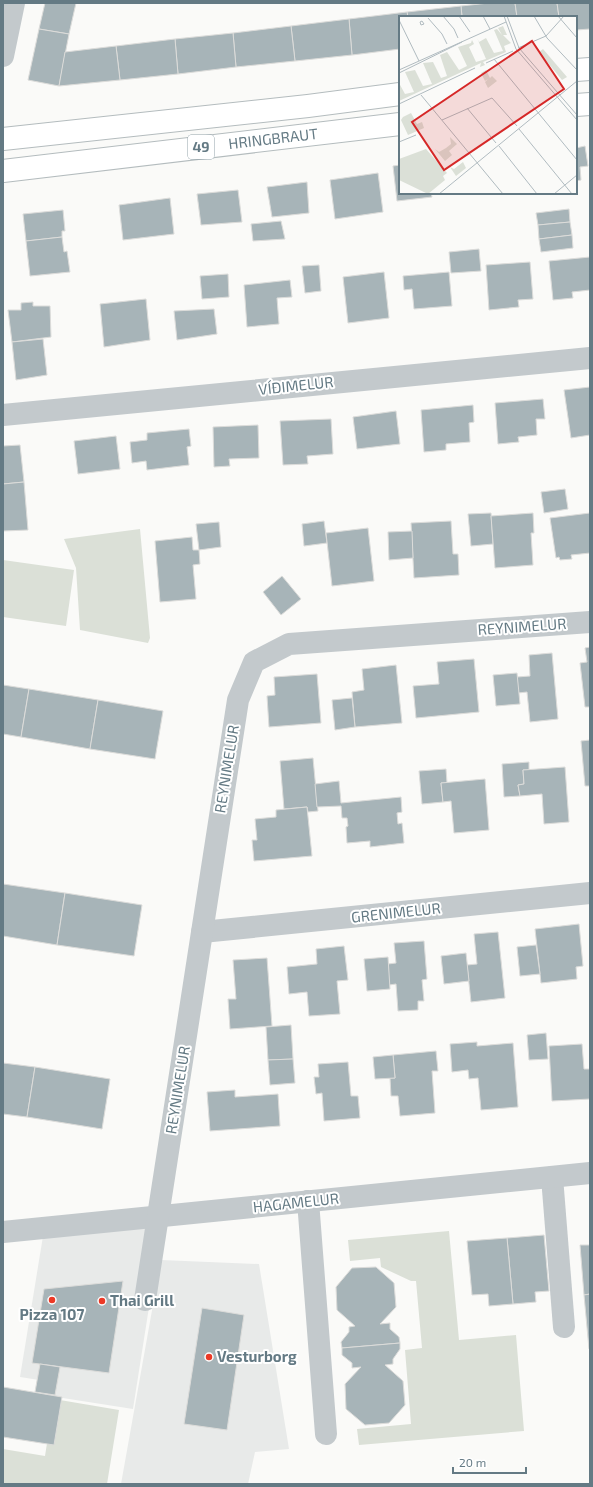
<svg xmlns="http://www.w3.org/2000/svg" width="593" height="1487" font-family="'Exo 2',sans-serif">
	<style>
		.built { fill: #e8eae9 }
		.green { fill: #dbe0d7 }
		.building { fill: #a7b4b8; stroke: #dcdcda }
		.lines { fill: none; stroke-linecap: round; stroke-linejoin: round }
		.major-casing { stroke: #b4bcbe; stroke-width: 24 }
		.minor { stroke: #c3c9cc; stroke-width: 22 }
		.major { stroke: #fff; stroke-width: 22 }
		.poi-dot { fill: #ec3926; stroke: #fff; stroke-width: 1.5 }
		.labels { text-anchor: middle; stroke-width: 4; stroke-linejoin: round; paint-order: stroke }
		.shield { fill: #fff; stroke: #92a2a9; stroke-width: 1 }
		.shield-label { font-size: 14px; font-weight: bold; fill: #647a84 }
		.street-label { font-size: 15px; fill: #647a84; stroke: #fff }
		.poi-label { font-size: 15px; font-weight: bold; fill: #647a84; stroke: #fff; text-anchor: start }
		.inset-road { fill: none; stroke: #b0bbc0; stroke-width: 1 }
		.view { fill: #d62828; fill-opacity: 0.15; stroke: #d62828; stroke-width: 2 }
		.inset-edge { fill: none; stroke: #647a84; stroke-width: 2 }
	</style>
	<rect width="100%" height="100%" fill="#fafaf8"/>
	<g class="built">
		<polygon points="163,1218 133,1409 50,1396 52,1382 20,1377 44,1230"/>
		<polygon points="161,1260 259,1264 289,1449 255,1452 248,1484 121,1484"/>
	</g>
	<g class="green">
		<polygon points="140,529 150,638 148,643 80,630 76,568 64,539"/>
		<polygon points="3,560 74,570 66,626 3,617"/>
		<polygon points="449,1231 459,1340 516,1335 524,1431 359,1445 357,1429 411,1424 405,1350 422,1348 416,1281 411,1281 381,1267 380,1258 350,1261 348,1240"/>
		<polygon points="54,1399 119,1410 107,1484 3,1484 3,1449 45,1456"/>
	</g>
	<g class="building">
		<polygon points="45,3 76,3 69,34 39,29"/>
		<polygon points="489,3 515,3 517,17 462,17 461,6"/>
		<polygon points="515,3 557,3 559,17 517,17"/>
		<polygon points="557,3 590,3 590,29 576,30 576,17 559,17"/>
		<polygon points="461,6 462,17 408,17 407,12"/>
		<polygon points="407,12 408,17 400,17 400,49 352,55 349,19"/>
		<polygon points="349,19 352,55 295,61 291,26"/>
		<polygon points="291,26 295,61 236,67 233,33"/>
		<polygon points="39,29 69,34 59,86 28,80"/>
		<polygon points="233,33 236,67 178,74 175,39"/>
		<polygon points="175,39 178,74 120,80 116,46"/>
		<polygon points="116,46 120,80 59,86 65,52"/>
		<polygon points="585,146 588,166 580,167 581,180 576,181 576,148"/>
		<polygon points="400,165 400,193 431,193 432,197 397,201 393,166"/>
		<polygon points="378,173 383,212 335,219 330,180"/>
		<polygon points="307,182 309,213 272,217 267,187"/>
		<polygon points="238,190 242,222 201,225 197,194"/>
		<polygon points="170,198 174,234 123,240 119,205"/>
		<polygon points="569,209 570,222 538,225 536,213"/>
		<polygon points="63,210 65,231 62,231 62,237 26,241 23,214"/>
		<polygon points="281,221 285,239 253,241 251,224"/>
		<polygon points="570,222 572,235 539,239 538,225"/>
		<polygon points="572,235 573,248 541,252 539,239"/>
		<polygon points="62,237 64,252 67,251 70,272 30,276 26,241"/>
		<polygon points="479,249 481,271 451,273 449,252"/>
		<polygon points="590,257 590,290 572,292 573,298 553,300 549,261"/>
		<polygon points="530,262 533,299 518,300 519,307 489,310 486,265"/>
		<polygon points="319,265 321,291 305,293 302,266"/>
		<polygon points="384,272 389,318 348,323 343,277"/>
		<polygon points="449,272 452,306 414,309 412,289 404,290 403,276"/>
		<polygon points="228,274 229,297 202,299 200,276"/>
		<polygon points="290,280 292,297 277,298 279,324 247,327 244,285"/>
		<polygon points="146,299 150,340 104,347 100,304"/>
		<polygon points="33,302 33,306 50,306 51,337 12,342 8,310 21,310 21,303"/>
		<polygon points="214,309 217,334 177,340 174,311"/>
		<polygon points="43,339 47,375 16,380 12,342"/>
		<polygon points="590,387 590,435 571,438 564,390"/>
		<polygon points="543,399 545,419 536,419 537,435 518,437 519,442 498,444 495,403"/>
		<polygon points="473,405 474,422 469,423 470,442 446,444 446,450 424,452 421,410"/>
		<polygon points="396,411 400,444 357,449 353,417"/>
		<polygon points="331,419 333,454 307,456 308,464 283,465 280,421"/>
		<polygon points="258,425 259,458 229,459 230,466 214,467 213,427"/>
		<polygon points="189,429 191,446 187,447 189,465 147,470 146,461 132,463 130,442 147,440 147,433"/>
		<polygon points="116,436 120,469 78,474 74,441"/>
		<polygon points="20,445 24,482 3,484 3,446"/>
		<polygon points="24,482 28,530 3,531 3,484"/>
		<polygon points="565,489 568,509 544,513 541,492"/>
		<polygon points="491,513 493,544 471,546 468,514"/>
		<polygon points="533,513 534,533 531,533 533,565 495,568 491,516"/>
		<polygon points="590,513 590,553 571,555 572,559 560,560 559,557 556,558 550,518"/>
		<polygon points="324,521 327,543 304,546 302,524"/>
		<polygon points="451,521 453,554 458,554 459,575 414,578 411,523"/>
		<polygon points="219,522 221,547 199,550 196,524"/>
		<polygon points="368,528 374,581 332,586 326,533"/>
		<polygon points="412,531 413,558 389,560 388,532"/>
		<polygon points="192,537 193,550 199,550 200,564 193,565 196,599 160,602 155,541"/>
		<polygon points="282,576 301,599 281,615 263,592"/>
		<polygon points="590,647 590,707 585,707 580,663 587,662 585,648"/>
		<polygon points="552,653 558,719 530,722 527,692 518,693 517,677 530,676 529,655"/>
		<polygon points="474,659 479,712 416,718 413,686 439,684 437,662"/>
		<polygon points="396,665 402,723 355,727 352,692 364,690 362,669"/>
		<polygon points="517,673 520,704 496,706 493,675"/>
		<polygon points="317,674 321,723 269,727 267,696 275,695 274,677"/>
		<polygon points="3,685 29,689 21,737 3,734"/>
		<polygon points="29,689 98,700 90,749 21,737"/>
		<polygon points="352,698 355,727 335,730 332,700"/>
		<polygon points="98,700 163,711 155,759 90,749"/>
		<polygon points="590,740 590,786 585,786 581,741"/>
		<polygon points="313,758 318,811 308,812 307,807 284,809 280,761"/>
		<polygon points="529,762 529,770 523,770 524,784 518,785 520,796 504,797 502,764"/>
		<polygon points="565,767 569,822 544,824 542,794 520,796 518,785 524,784 523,770"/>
		<polygon points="446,769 447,783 441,783 443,802 422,804 419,771"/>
		<polygon points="485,779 489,830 454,833 451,801 443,802 441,783"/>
		<polygon points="339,781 341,803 401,797 402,812 397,813 398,824 402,823 404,843 370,847 370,841 347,843 346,827 348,826 347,818 342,818 341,806 317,807 315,784"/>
		<polygon points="307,807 312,856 254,861 252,840 257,840 255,819 276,817 276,810"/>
		<polygon points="3,884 65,893 57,945 3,936"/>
		<polygon points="65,893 142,905 134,956 57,945"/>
		<polygon points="579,924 583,966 576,967 577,979 541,983 535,929"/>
		<polygon points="498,932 505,998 471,1002 467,965 477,964 474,934"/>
		<polygon points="424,941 427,979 422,980 424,1001 418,1001 418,1010 398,1011 396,984 389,985 388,964 396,963 394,943"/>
		<polygon points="536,945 540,974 520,976 517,947"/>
		<polygon points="344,946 348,980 337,981 340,1014 309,1016 307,992 289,994 287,967 317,964 316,949"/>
		<polygon points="466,953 469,981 444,984 441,956"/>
		<polygon points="388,957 390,989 367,991 364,959"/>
		<polygon points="267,958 272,1026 230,1029 228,999 236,999 233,960"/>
		<polygon points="291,1025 293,1059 268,1060 266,1027"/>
		<polygon points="546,1033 548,1059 529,1060 527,1035"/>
		<polygon points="477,1042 477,1046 513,1043 518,1107 481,1110 478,1078 469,1079 468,1070 452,1072 450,1044"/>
		<polygon points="582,1044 584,1069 590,1069 590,1099 552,1101 549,1046"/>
		<polygon points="436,1051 438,1071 432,1071 435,1113 400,1116 398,1096 391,1096 390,1078 395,1078 393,1055"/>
		<polygon points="393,1055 395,1078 375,1079 373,1057"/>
		<polygon points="293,1059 295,1083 270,1085 268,1060"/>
		<polygon points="348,1062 351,1096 358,1096 360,1118 324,1121 322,1093 316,1094 314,1077 319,1077 318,1064"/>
		<polygon points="3,1063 35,1067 27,1117 3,1114"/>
		<polygon points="35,1067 110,1079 102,1129 27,1117"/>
		<polygon points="235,1090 235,1097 278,1094 280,1126 210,1131 207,1092"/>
		<polygon points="544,1235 549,1291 535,1292 536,1302 513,1304 507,1238"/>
		<polygon points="507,1238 513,1304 489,1306 488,1294 472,1295 467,1241"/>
		<polygon points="580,1245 590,1245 590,1294 584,1295"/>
		<polygon points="376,1267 394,1283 396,1307 380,1324 390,1323 390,1329 399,1337 400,1343 342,1348 341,1342 349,1332 349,1327 355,1326 337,1310 336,1287 352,1268"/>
		<polygon points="123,1281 109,1373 32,1363 44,1289"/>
		<polygon points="590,1294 590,1349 589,1349 584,1295"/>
		<polygon points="202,1308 244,1315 227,1430 184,1424"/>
		<polygon points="400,1343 400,1349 393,1359 393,1364 385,1365 403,1381 405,1405 389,1423 365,1425 346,1409 345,1384 361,1367 352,1368 352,1363 342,1355 342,1348"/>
		<polygon points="40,1364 60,1367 55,1395 35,1392"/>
		<polygon points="3,1387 62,1397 54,1445 3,1437"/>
	</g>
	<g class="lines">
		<g class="major-casing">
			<g id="major">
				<polyline points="576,70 590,69"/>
				<polyline points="576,105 590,104"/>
				<polyline points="3,139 308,106 400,94"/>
				<path id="s1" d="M3,171L400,124"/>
			</g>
		</g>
		<g class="minor">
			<polyline points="3,56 14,3"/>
			<polyline points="3,415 590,358"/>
			<polyline points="202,932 590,893"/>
			<polyline points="552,1177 564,1327"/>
			<polyline points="308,1201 326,1434"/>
			<polyline points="3,1232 590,1173"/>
			<polyline points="145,1300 238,700 254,662 289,644 590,622"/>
		</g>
		<use href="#major" class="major"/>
	</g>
	<g class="poi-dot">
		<circle cx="52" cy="1300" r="4"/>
		<circle cx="102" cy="1301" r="4"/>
		<circle cx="209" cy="1357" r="4"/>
	</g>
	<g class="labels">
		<rect class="shield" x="188" y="135" width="26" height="24" rx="3"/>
		<g class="shield-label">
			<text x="201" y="152">49</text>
		</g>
		<g class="street-label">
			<text dy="5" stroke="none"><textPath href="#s1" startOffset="272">HRINGBRAUT</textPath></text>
			<text transform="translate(296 386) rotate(-6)" y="5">VÍÐIMELUR</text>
			<text transform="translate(522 627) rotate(-4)" y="5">REYNIMELUR</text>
			<text transform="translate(227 769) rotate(-81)" y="5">REYNIMELUR</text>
			<text transform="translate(396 913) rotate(-6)" y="5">GRENIMELUR</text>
			<text transform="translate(178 1090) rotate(-81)" y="5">REYNIMELUR</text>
			<text transform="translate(296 1203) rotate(-6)" y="5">HAGAMELUR</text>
		</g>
		<g class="poi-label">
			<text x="110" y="1306">Thai Grill</text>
			<text x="52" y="1320" text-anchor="middle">Pizza 107</text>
			<text x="217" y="1362">Vesturborg</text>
		</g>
	</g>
	<g transform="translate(399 16)">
		<rect width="178" height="178" fill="#fafaf8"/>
		<path d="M104,10L108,19H104L112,27L105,30L107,36L84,46L86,49L81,51L82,47L0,85V67L6,78L15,76L6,56L16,54L24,70L33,68L24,47L34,46L42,62L48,60L41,39L48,36L60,54L68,50L59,31L72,27L73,24L75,28L70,31L77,46L87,43L78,22L80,26L87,22L95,37L104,35L95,14L98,13L103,19L99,12ZM144,33L168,61L163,64L140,36ZM87,54L91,62L93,60L98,65L89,72L86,66L89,63L86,65L82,57ZM12,97L18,108L23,106L25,112L9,119L2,104L4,101ZM51,121L58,128L50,135L53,139L46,145L36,133L40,136L47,132L52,128ZM27,133L48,157L44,160L46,164L29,178L0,164V143ZM64,146L67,152L57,160L51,151L55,153Z" fill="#dbe0d7"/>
		<path class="inset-road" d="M44,0L55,13L59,22M60,0L71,16M84,0L91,13M105,0L117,33L178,104M108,0L120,32L178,99M135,0L148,22L178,54M159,0L178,22M29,2L43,18L48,28M0,4L20,45M21,6L23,5L25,8L22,9ZM119,32L147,20L165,0M95,43L178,144M87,47L114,35M0,54L107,6M0,57L63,26M22,79L104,178M0,88L76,52M68,92L97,127M43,104L93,82L118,110M120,113L173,178M0,126L17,119M100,130L138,178M40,178L178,65M155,178L178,159"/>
		<path class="view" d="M133,25L165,73L45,154L13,106Z"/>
		<rect width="178" height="178" class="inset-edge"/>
	</g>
	<rect width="593" height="1487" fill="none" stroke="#647a84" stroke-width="8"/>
	<path d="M453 1467v6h73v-6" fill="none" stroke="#647a84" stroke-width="2"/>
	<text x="459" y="1467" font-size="12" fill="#647a84" stroke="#ffffff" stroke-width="3" paint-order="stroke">20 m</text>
</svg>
